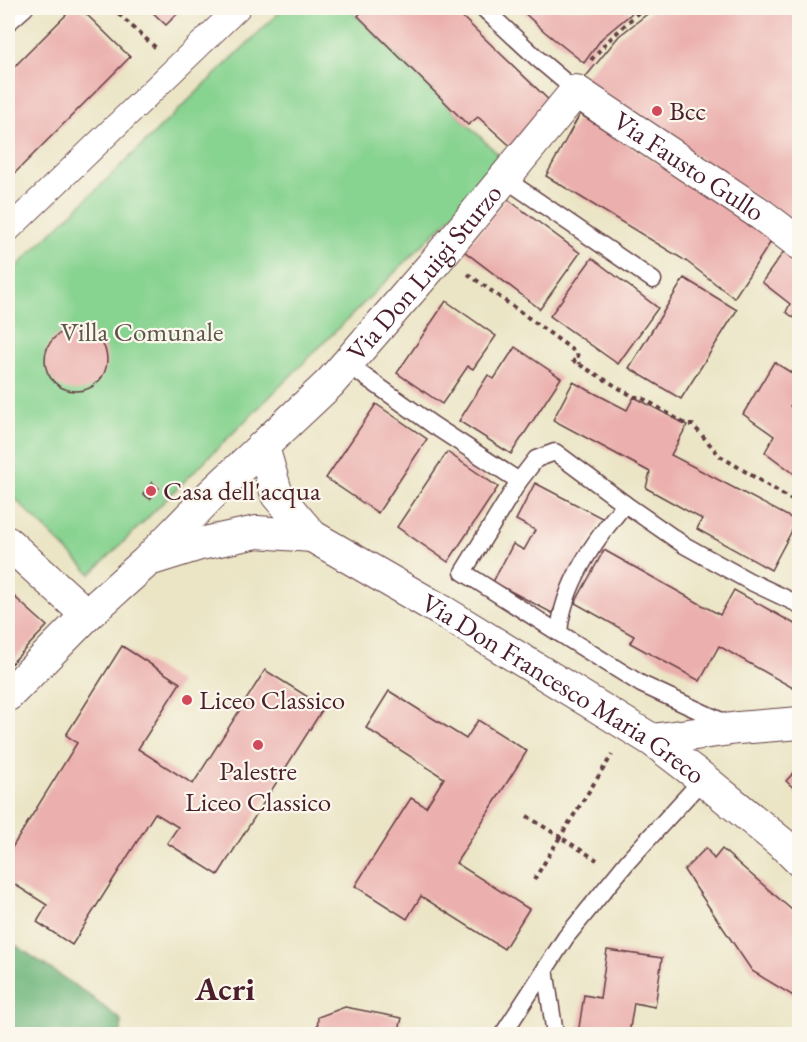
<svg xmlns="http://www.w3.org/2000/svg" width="807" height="1042" font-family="'EB Garamond',serif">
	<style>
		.green { fill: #87d390; stroke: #68795e; stroke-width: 1.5 }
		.forest { fill: #6db57a; stroke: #5c6a52; stroke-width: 1.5 }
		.building { fill: #ebb0ae }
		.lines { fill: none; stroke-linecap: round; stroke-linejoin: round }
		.service-casing { stroke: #623d42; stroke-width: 19 }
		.pedestrian-casing { stroke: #623d42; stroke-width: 26 }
		.minor-casing { stroke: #623d42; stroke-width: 34 }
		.path { stroke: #623d42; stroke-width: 4; stroke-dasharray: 4.5 4.5; stroke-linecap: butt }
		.service { stroke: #fff; stroke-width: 16 }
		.pedestrian { stroke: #fff; stroke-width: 24 }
		.minor { stroke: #fff; stroke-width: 32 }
		.poi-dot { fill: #d1495b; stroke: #fbf7ec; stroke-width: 2 }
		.labels { text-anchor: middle; stroke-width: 4.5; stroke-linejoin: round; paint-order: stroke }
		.poi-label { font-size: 27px; fill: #4a1f2b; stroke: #fbf7ec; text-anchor: start }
		.street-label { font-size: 27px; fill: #4a1f2b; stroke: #fbf7ec }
		.park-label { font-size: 27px; fill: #5c5549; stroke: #fbf7ec }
		.district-label { font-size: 33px; font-weight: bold; fill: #4a1f2b; stroke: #fbf7ec }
	</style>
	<rect width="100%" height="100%" fill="#fbf7ec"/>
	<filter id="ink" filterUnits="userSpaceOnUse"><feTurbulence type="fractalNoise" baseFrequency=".0167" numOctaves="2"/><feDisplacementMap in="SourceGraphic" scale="12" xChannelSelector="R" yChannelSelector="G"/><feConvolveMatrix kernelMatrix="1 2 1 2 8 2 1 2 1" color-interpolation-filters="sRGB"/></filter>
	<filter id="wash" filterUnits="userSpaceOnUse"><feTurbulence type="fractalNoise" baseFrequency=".008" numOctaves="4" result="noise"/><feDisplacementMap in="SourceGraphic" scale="24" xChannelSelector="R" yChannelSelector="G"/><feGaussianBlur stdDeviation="1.35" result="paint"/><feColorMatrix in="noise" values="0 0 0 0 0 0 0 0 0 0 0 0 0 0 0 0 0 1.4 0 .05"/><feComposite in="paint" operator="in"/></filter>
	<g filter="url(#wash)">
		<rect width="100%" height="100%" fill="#ebe5c6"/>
		<polygon class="green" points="284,8 348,8 506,162 91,574 8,492 8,275"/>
		<polygon class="forest" points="8,940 86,993 121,1020 121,1034 8,1034"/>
		<g id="blocks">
			<g class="building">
				<polygon points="73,8 80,8 130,57 8,180 8,73"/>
				<polygon points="148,8 183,8 166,25"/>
				<polygon points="360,8 453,8 556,107 516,151 478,117 468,125 358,16 363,10"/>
				<polygon points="519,8 625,8 632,13 602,38 584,63 545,32"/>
				<polygon points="655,8 800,8 800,226 583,80 619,36"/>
				<polygon points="580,114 774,237 734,298 686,261 546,176"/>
				<polygon points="506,198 580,253 540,309 464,251"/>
				<polygon points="787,247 800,258 800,322 786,312 790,304 762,282"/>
				<polygon points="592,258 658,308 618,364 550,316"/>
				<polygon points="684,278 737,310 681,399 629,368"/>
				<polygon points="446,301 496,336 473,369 468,366 442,404 397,373"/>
				<circle cx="76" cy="360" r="31"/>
				<polygon points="515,347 561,378 511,454 459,421 488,375 494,379"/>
				<polygon points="774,362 800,378 800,391 790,406 800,412 800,478 765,452 774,436 743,414"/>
				<polygon points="573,382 627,410 634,397 687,425 671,455 797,521 771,570 697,529 702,519 646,488 650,472 553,420"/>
				<polygon points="376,404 427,439 378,513 326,478"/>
				<polygon points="447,452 498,487 448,562 397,527"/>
				<polygon points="152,482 159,488 150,499 143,494"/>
				<polygon points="535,483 602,518 552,613 493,582 513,544 524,550 535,530 516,520"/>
				<polygon points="604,550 720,615 734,590 800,627 800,692 719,646 700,681 630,643 634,636 575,603"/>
				<polygon points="8,591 47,626 8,667"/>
				<polygon points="122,646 180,683 138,749 193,784 265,670 324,707 218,875 167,843 178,827 155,813 72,945 37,922 47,905 14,884 8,894 8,854 77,743 66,735"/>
				<polygon points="389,691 466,739 478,720 527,751 456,863 529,909 504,949 421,896 407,919 355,886 411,798 426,807 444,778 366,728"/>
				<polygon points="800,766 800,794 786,781"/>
				<polygon points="706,848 714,859 722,849 800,917 800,1000 752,971 684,870"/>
				<polygon points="607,950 662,958 655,1007 634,1003 629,1034 578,1034 584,995 600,998"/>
				<polygon points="345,1007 402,1018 398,1034 317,1034 318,1017"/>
			</g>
		</g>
	</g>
	<g filter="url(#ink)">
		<use href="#blocks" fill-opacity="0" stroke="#623d42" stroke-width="1.5"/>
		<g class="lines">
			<g class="service-casing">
				<g id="service">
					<polyline points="483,8 538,59 576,91"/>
					<polyline points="8,23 25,8"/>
					<polyline points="504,178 653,280"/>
					<path d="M347,364L433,425L519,481L536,459L555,452L625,504C595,540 563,584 559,633L641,684L730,725"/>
					<polyline points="519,481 463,572 559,633"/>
					<polyline points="625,504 684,545 749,581 800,605"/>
					<polyline points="545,969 555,1034"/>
					<polyline points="503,1034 566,937 628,861 703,779"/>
				</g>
			</g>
			<g class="pedestrian-casing">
				<polyline id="pedestrian" points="8,230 238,8"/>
			</g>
			<g class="minor-casing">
				<g id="minor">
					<path id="s1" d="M263,447L277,495L312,536L442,611L652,740L703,779L785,846L800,861"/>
					<polyline points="8,543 87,615"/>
					<polyline points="152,559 200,544 257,532 312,536"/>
					<path id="s2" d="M8,695L87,615L146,562L210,496L330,383L436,261L576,91L762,215L800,244"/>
					<polyline points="652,740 738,728 800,723"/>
				</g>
			</g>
			<g class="path">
				<polyline points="112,8 156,48"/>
				<polyline points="591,60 607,42 643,8"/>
				<polyline points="468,274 577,353 579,364"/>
				<polyline points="572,360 634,397 641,397 687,425 693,425 720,456 800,505"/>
				<polyline points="527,816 560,837 612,755"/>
				<polyline points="534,880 560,837 597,860"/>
			</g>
			<use href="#service" class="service"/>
			<use href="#pedestrian" class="pedestrian"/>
			<use href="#minor" class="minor"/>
		</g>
	</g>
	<g class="poi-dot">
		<circle cx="657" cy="111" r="6"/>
		<circle cx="151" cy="491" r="6"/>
		<circle cx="187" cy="700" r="6"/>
		<circle cx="258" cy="745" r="6"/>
	</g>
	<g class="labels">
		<g class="poi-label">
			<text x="669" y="120">Bcc</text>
			<text x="163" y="500">Casa dell'acqua</text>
			<text x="199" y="709">Liceo Classico</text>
			<text x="258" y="780" text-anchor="middle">Palestre<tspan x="258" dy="31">Liceo Classico</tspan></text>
		</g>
		<g class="street-label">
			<text dy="9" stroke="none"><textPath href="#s2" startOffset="966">Via Fausto Gullo</textPath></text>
			<text dy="9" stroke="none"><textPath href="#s2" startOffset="594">Via Don Luigi Sturzo</textPath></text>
			<text dy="9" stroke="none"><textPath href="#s1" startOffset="398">Via Don Francesco Maria Greco</textPath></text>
		</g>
		<g class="park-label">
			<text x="142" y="341">Villa Comunale</text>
		</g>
		<g class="district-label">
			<text x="225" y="1000">Acri</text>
		</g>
	</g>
	<rect width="807" height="1042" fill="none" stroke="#fbf7ec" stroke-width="30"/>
</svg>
